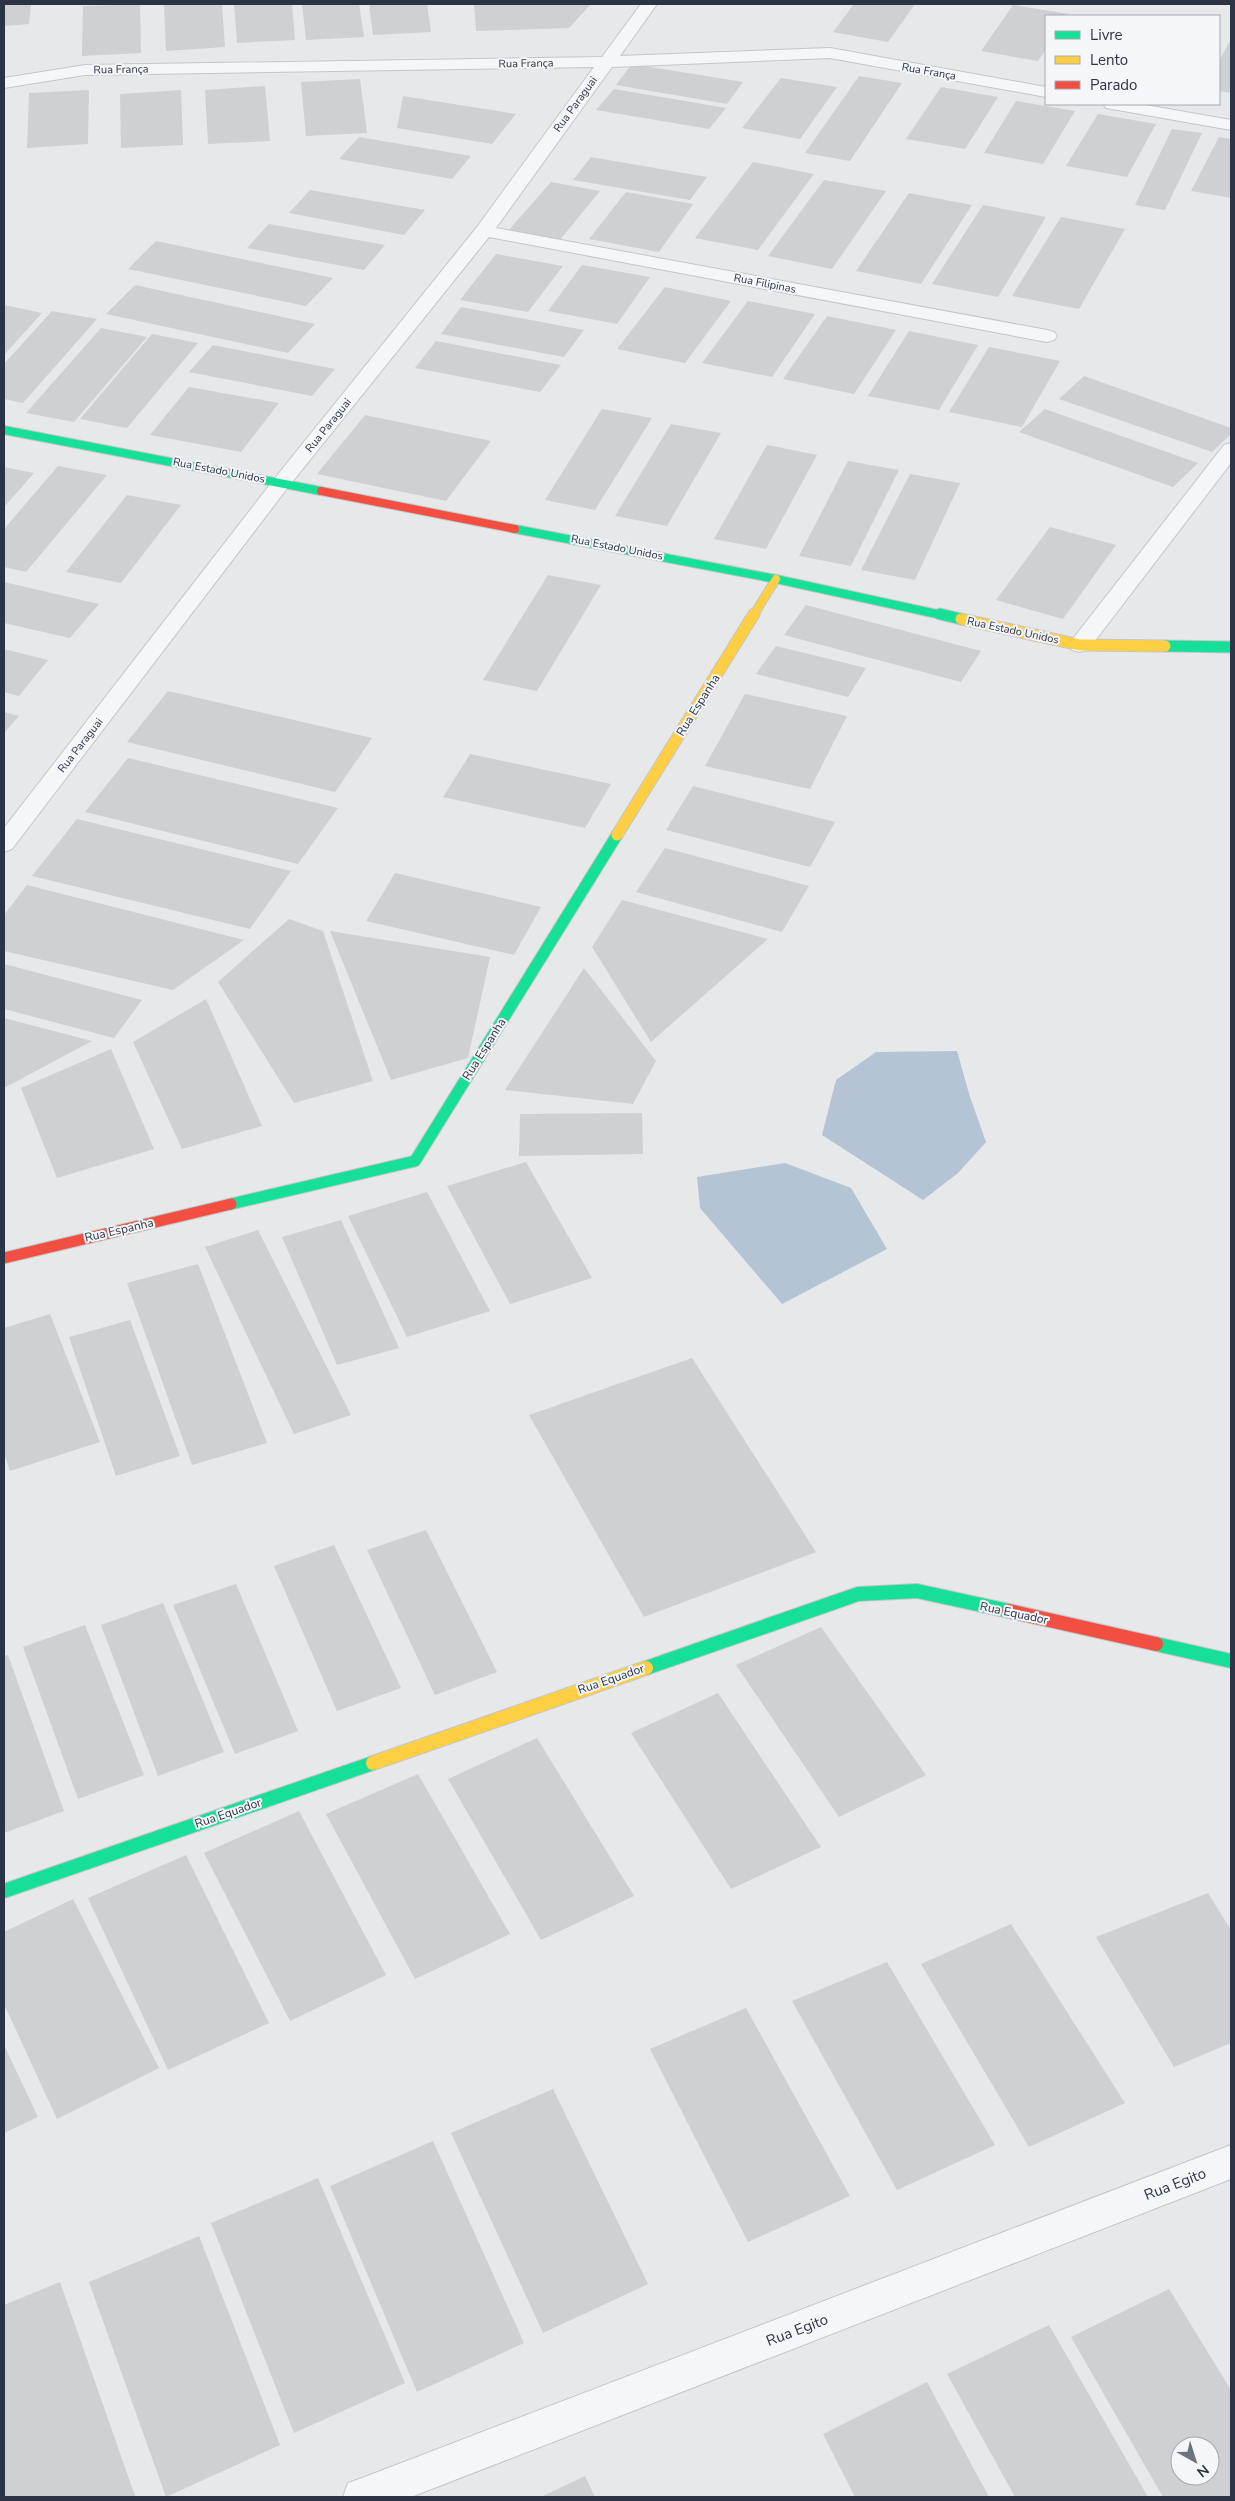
<svg xmlns="http://www.w3.org/2000/svg" width="1235" height="2501" font-family="'Nunito Sans',sans-serif">
	<style>
		.water { fill: #b4c4d5 }
		.building { fill: #ced0d3; fill-rule: evenodd }
		.lines { fill: none; stroke-linecap: round; stroke-linejoin: round }
		.street-casing { stroke: #c4c6c8; stroke-width: 2 }
		.fast-far2-casing { stroke: #c4c6c8; stroke-width: 10 }
		.fast-far1-casing { stroke: #c4c6c8; stroke-width: 13 }
		.fast-casing { stroke: #c4c6c8; stroke-width: 16 }
		.slow-far2-casing { stroke: #c4c6c8; stroke-width: 10 }
		.slow-far1-casing { stroke: #c4c6c8; stroke-width: 13 }
		.slow-casing { stroke: #c4c6c8; stroke-width: 16 }
		.jam-far2-casing { stroke: #c4c6c8; stroke-width: 10 }
		.jam-far1-casing { stroke: #c4c6c8; stroke-width: 13 }
		.jam-casing { stroke: #c4c6c8; stroke-width: 16 }
		.street { fill: #f5f6f7; fill-rule: evenodd }
		.fast-far2 { stroke: #16e098; stroke-width: 8 }
		.fast-far1 { stroke: #16e098; stroke-width: 11 }
		.fast { stroke: #16e098; stroke-width: 14 }
		.slow-far2 { stroke: #ffcf43; stroke-width: 8 }
		.slow-far1 { stroke: #ffcf43; stroke-width: 11 }
		.slow { stroke: #ffcf43; stroke-width: 14 }
		.jam-far2 { stroke: #f24e42; stroke-width: 8 }
		.jam-far1 { stroke: #f24e42; stroke-width: 11 }
		.jam { stroke: #f24e42; stroke-width: 14 }
		.labels { text-anchor: middle; stroke-width: 4; stroke-linejoin: round; paint-order: stroke }
		.far-street-label { font-size: 11px; fill: #2b3445; stroke: #f4f6f9 }
		.street-label { font-size: 12px; fill: #2b3445; stroke: #f4f6f9 }
		.near-street-label { font-size: 15px; fill: #2b3445; stroke: #f4f6f9 }
	</style>
	<rect width="100%" height="100%" fill="#e6e8ea"/>
	<g class="water">
		<polygon points="957,1051 970,1097 986,1142 958,1173 923,1200 822,1135 836,1080 876,1052"/>
		<polygon points="785,1163 851,1188 887,1249 782,1304 700,1208 697,1177"/>
	</g>
	<g class="building">
		<polygon points="4,4 31,4 29,24 4,26"/>
		<polygon points="140,4 141,53 82,56 83,6"/>
		<polygon points="164,4 222,4 225,47 166,51"/>
		<polygon points="234,4 292,4 295,40 237,43"/>
		<polygon points="302,4 359,4 364,37 306,40"/>
		<polygon points="369,4 427,4 431,32 373,35"/>
		<polygon points="474,4 591,4 569,28 476,31"/>
		<polygon points="854,4 915,4 888,42 833,32"/>
		<polygon points="1013,5 1069,14 1067,16 1046,16 1046,49 1038,61 981,51"/>
		<polygon points="1231,39 1231,93 1219,91 1219,61"/>
		<polygon points="632,64 743,82 727,104 616,85"/>
		<polygon points="859,76 902,83 850,161 805,153"/>
		<polygon points="781,78 837,87 800,139 742,128"/>
		<polygon points="360,79 367,133 306,136 301,82"/>
		<polygon points="265,86 270,141 208,144 205,90"/>
		<polygon points="941,87 998,97 965,149 906,139"/>
		<polygon points="614,89 726,108 709,129 596,110"/>
		<polygon points="89,90 88,144 27,148 29,93"/>
		<polygon points="181,90 183,145 121,148 120,94"/>
		<polygon points="403,96 516,114 492,144 397,128"/>
		<polygon points="1016,101 1075,111 1043,164 984,153"/>
		<polygon points="1098,114 1156,124 1127,177 1066,166"/>
		<polygon points="1172,129 1202,133 1165,210 1135,205"/>
		<polygon points="359,137 471,156 452,179 339,159"/>
		<polygon points="1219,137 1231,139 1231,198 1191,191"/>
		<polygon points="591,157 707,177 690,200 573,180"/>
		<polygon points="753,162 814,174 758,250 695,238"/>
		<polygon points="824,180 886,191 832,269 768,256"/>
		<polygon points="551,182 600,191 559,241 508,231"/>
		<polygon points="310,190 425,210 404,235 289,213"/>
		<polygon points="626,192 693,204 659,252 589,239"/>
		<polygon points="909,193 972,205 921,284 856,271"/>
		<polygon points="983,205 1046,217 998,297 932,284"/>
		<polygon points="1061,217 1125,229 1079,309 1012,296"/>
		<polygon points="269,224 385,245 364,270 247,248"/>
		<polygon points="156,241 333,278 306,306 128,269"/>
		<polygon points="496,254 563,266 528,312 460,300"/>
		<polygon points="582,265 650,277 617,324 548,311"/>
		<polygon points="135,285 315,324 288,353 106,314"/>
		<polygon points="665,287 731,301 685,363 617,349"/>
		<polygon points="748,301 815,314 772,377 702,363"/>
		<polygon points="4,305 42,313 4,355"/>
		<polygon points="461,307 584,330 564,357 441,334"/>
		<polygon points="52,311 97,319 23,403 4,399 4,364"/>
		<polygon points="827,316 896,330 854,394 783,379"/>
		<polygon points="101,328 147,337 74,422 26,413"/>
		<polygon points="909,331 978,345 939,410 868,396"/>
		<polygon points="152,334 198,343 127,428 80,419"/>
		<polygon points="436,341 561,365 540,392 415,368"/>
		<polygon points="213,345 335,369 312,396 189,372"/>
		<polygon points="989,347 1060,361 1022,427 949,412"/>
		<polygon points="1084,376 1231,428 1231,434 1212,452 1059,399"/>
		<polygon points="189,387 279,403 241,452 150,435"/>
		<polygon points="602,409 652,418 595,510 545,500"/>
		<polygon points="1045,409 1198,463 1173,487 1019,432"/>
		<polygon points="365,415 491,441 446,501 317,474"/>
		<polygon points="671,424 721,433 667,526 615,516"/>
		<polygon points="767,445 817,455 766,549 714,539"/>
		<polygon points="848,461 899,470 851,566 799,556"/>
		<polygon points="58,466 107,475 26,572 4,567 4,529"/>
		<polygon points="4,467 34,473 4,507"/>
		<polygon points="910,474 960,483 915,580 861,570"/>
		<polygon points="127,495 181,505 121,583 66,572"/>
		<polygon points="1050,527 1116,545 1063,619 996,600"/>
		<polygon points="548,575 601,585 537,691 483,680"/>
		<polygon points="4,582 99,604 70,638 4,623"/>
		<polygon points="806,605 981,651 961,682 784,635"/>
		<polygon points="776,646 866,668 848,697 756,674"/>
		<polygon points="4,649 48,660 19,696 4,692"/>
		<polygon points="168,691 372,738 335,792 127,742"/>
		<polygon points="745,694 847,716 810,789 705,766"/>
		<polygon points="4,712 19,716 4,733"/>
		<polygon points="470,754 611,784 585,828 443,797"/>
		<polygon points="128,758 338,808 298,864 85,812"/>
		<polygon points="693,786 835,822 810,867 666,830"/>
		<polygon points="77,819 291,871 250,929 32,876"/>
		<polygon points="665,848 809,886 782,932 636,892"/>
		<polygon points="395,873 541,907 514,955 366,921"/>
		<polygon points="27,885 244,940 173,990 4,951 4,915"/>
		<polygon points="622,900 768,939 651,1042 592,947"/>
		<polygon points="289,919 323,931 373,1081 294,1103 218,982"/>
		<polygon points="330,931 490,957 468,1058 391,1080"/>
		<polygon points="4,964 142,1000 114,1038 4,1009"/>
		<polygon points="584,968 656,1061 633,1104 505,1090"/>
		<polygon points="206,999 262,1126 182,1149 133,1042"/>
		<polygon points="4,1018 92,1041 4,1088"/>
		<polygon points="111,1049 154,1149 57,1178 21,1088"/>
		<polygon points="642,1113 643,1154 519,1156 520,1114"/>
		<polygon points="526,1162 592,1278 510,1304 447,1186"/>
		<polygon points="427,1192 490,1311 407,1337 348,1216"/>
		<polygon points="341,1220 399,1348 337,1365 282,1237"/>
		<polygon points="258,1230 351,1415 294,1434 205,1247"/>
		<polygon points="198,1264 267,1443 192,1465 127,1283"/>
		<polygon points="50,1314 100,1442 10,1471 4,1453 4,1328"/>
		<polygon points="130,1320 180,1456 116,1476 69,1337"/>
		<polygon points="692,1358 816,1552 644,1617 529,1415"/>
		<polygon points="426,1530 497,1672 435,1695 367,1550"/>
		<polygon points="334,1545 401,1688 337,1711 274,1566"/>
		<polygon points="236,1584 298,1731 235,1754 173,1605"/>
		<polygon points="163,1603 224,1752 158,1776 101,1625"/>
		<polygon points="85,1625 144,1775 78,1799 23,1647"/>
		<polygon points="821,1627 926,1775 839,1817 736,1665"/>
		<polygon points="8,1655 64,1811 4,1833 4,1656"/>
		<polygon points="718,1693 821,1847 731,1889 631,1733"/>
		<polygon points="537,1738 634,1896 541,1940 448,1779"/>
		<polygon points="418,1774 510,1934 415,1979 326,1814"/>
		<polygon points="299,1811 386,1975 290,2021 204,1853"/>
		<polygon points="186,1855 269,2023 168,2070 88,1898"/>
		<polygon points="1208,1893 1231,1930 1231,2043 1174,2067 1096,1937"/>
		<polygon points="73,1899 159,2068 57,2119 4,2004 4,1932"/>
		<polygon points="1011,1924 1125,2103 1029,2147 921,1964"/>
		<polygon points="887,1962 995,2145 897,2190 792,2001"/>
		<polygon points="746,2008 850,2196 748,2242 650,2049"/>
		<polygon points="4,2045 38,2117 4,2133"/>
		<polygon points="553,2089 648,2284 543,2333 451,2133"/>
		<polygon points="433,2141 524,2343 417,2392 330,2186"/>
		<polygon points="318,2178 405,2383 294,2433 211,2223"/>
		<polygon points="199,2236 280,2445 166,2497 89,2282"/>
		<polygon points="60,2282 135,2496 132,2497 4,2497 4,2305"/>
		<path d="M1169,2289L1231,2390V2497H1163L1071,2337ZM1180,2446H1210V2476H1180Z"/>
		<polygon points="1049,2325 1148,2497 1015,2497 947,2374"/>
		<polygon points="927,2382 989,2497 855,2497 823,2434"/>
		<polygon points="585,2476 595,2497 541,2497"/>
	</g>
	<g class="lines">
		<g class="street-casing">
			<g id="street">
				<polygon points="641,4 657,4 620,56 830,48 1046,87 1046,97 830,58 612,67 496,228 1047,330 1054,332 1057,336 1054,340 1047,342 489,237 289,486 12,849 4,852 4,828 275,478 477,227 594,67 85,75 4,88 4,78 85,65 602,57"/>
				<polygon points="1103,104 1140,104 1231,120 1231,130 1112,109 1106,108"/>
				<polygon points="1231,443 1231,463 1088,650 1080,652 1072,650 1069,645 1072,640 1224,445"/>
				<polygon points="1231,2145 1231,2179 411,2497 343,2497 348,2483 362,2478"/>
			</g>
		</g>
		<g class="fast-far2-casing">
			<g id="fast-far2">
				<polyline points="4,430 321,491"/>
				<polyline points="515,529 776,579 946,616"/>
			</g>
		</g>
		<g class="fast-far1-casing">
			<g id="fast-far1">
				<polyline points="940,614 961,619"/>
				<polyline points="1165,646 1231,647"/>
				<polyline points="231,1204 415,1161 617,835"/>
			</g>
		</g>
		<g class="fast-casing">
			<g id="fast">
				<polyline points="1156,1644 1231,1661"/>
				<polyline points="646,1668 858,1594 917,1591 1009,1611"/>
				<polyline points="4,1891 373,1763"/>
			</g>
		</g>
		<g class="slow-far2-casing">
			<polyline id="slow-far2" points="753,616 776,579"/>
		</g>
		<g class="slow-far1-casing">
			<g id="slow-far1">
				<polyline points="961,619 1080,645 1165,646"/>
				<polyline points="617,835 754,614"/>
			</g>
		</g>
		<g class="slow-casing">
			<polyline id="slow" points="373,1763 646,1668"/>
		</g>
		<g class="jam-far2-casing">
			<polyline id="jam-far2" points="321,491 515,529"/>
		</g>
		<g class="jam-far1-casing">
			<polyline id="jam-far1" points="4,1258 231,1204"/>
		</g>
		<g class="jam-casing">
			<polyline id="jam" points="1009,1611 1156,1644"/>
		</g>
		<use href="#street" class="street"/>
		<use href="#fast-far2" class="fast-far2"/>
		<use href="#fast-far1" class="fast-far1"/>
		<use href="#fast" class="fast"/>
		<use href="#slow-far2" class="slow-far2"/>
		<use href="#slow-far1" class="slow-far1"/>
		<use href="#slow" class="slow"/>
		<use href="#jam-far2" class="jam-far2"/>
		<use href="#jam-far1" class="jam-far1"/>
		<use href="#jam" class="jam"/>
	</g>
	<g class="labels">
		<g class="far-street-label">
			<text transform="translate(526 63) rotate(-1)" y="4">Rua França</text>
			<text transform="translate(121 69) rotate(-1)" y="4">Rua França</text>
			<text transform="translate(929 71) rotate(10)" y="4">Rua França</text>
			<text transform="translate(575 104) rotate(-54)" y="4">Rua Paraguai</text>
			<text transform="translate(765 283) rotate(11)" y="4">Rua Filipinas</text>
			<text transform="translate(328 425) rotate(-51)" y="4">Rua Paraguai</text>
			<text transform="translate(219 470) rotate(11)" y="4">Rua Estado Unidos</text>
			<text transform="translate(617 547) rotate(11)" y="4">Rua Estado Unidos</text>
			<text transform="translate(1013 630) rotate(12)" y="4">Rua Estado Unidos</text>
			<text transform="translate(80 745) rotate(-52)" y="4">Rua Paraguai</text>
		</g>
		<g class="street-label">
			<text transform="translate(698 705) rotate(-58)" y="4">Rua Espanha</text>
			<text transform="translate(484 1049) rotate(-58)" y="4">Rua Espanha</text>
			<text transform="translate(119 1230) rotate(-13)" y="4">Rua Espanha</text>
			<text transform="translate(1014 1613) rotate(12)" y="4">Rua Equador</text>
			<text transform="translate(611 1679) rotate(-19)" y="4">Rua Equador</text>
			<text transform="translate(228 1813) rotate(-19)" y="4">Rua Equador</text>
		</g>
		<g class="near-street-label">
			<text transform="translate(1175 2184) rotate(-21)" y="5">Rua Egito</text>
			<text transform="translate(797 2330) rotate(-21)" y="5">Rua Egito</text>
		</g>
	</g>
	<rect width="1235" height="2501" fill="none" stroke="#2b3445" stroke-width="10"/>
	<rect x="1045" y="15" width="175" height="90" fill="#f4f6f9" stroke="#a4a8b1"/>
	<rect x="1055" y="31" width="25" height="8" fill="#16e098" stroke="#a4a8b1"/>
	<text x="1090" y="40" font-size="15" fill="#2b3445">Livre</text>
	<rect x="1055" y="56" width="25" height="8" fill="#ffcf43" stroke="#a4a8b1"/>
	<text x="1090" y="65" font-size="15" fill="#2b3445">Lento</text>
	<rect x="1055" y="81" width="25" height="8" fill="#f24e42" stroke="#a4a8b1"/>
	<text x="1090" y="90" font-size="15" fill="#2b3445">Parado</text>
	<g transform="translate(1195 2461) rotate(141)"><circle r="24" fill="#f4f6f9" stroke="#a4a8b1"/>
	<path d="M0-4L9 19L0 12L-9 19Z" fill="#6c737f"/>
	<text y="-8" font-size="14" font-weight="bold" text-anchor="middle" fill="#2b3445">N</text>
	</g>
</svg>
